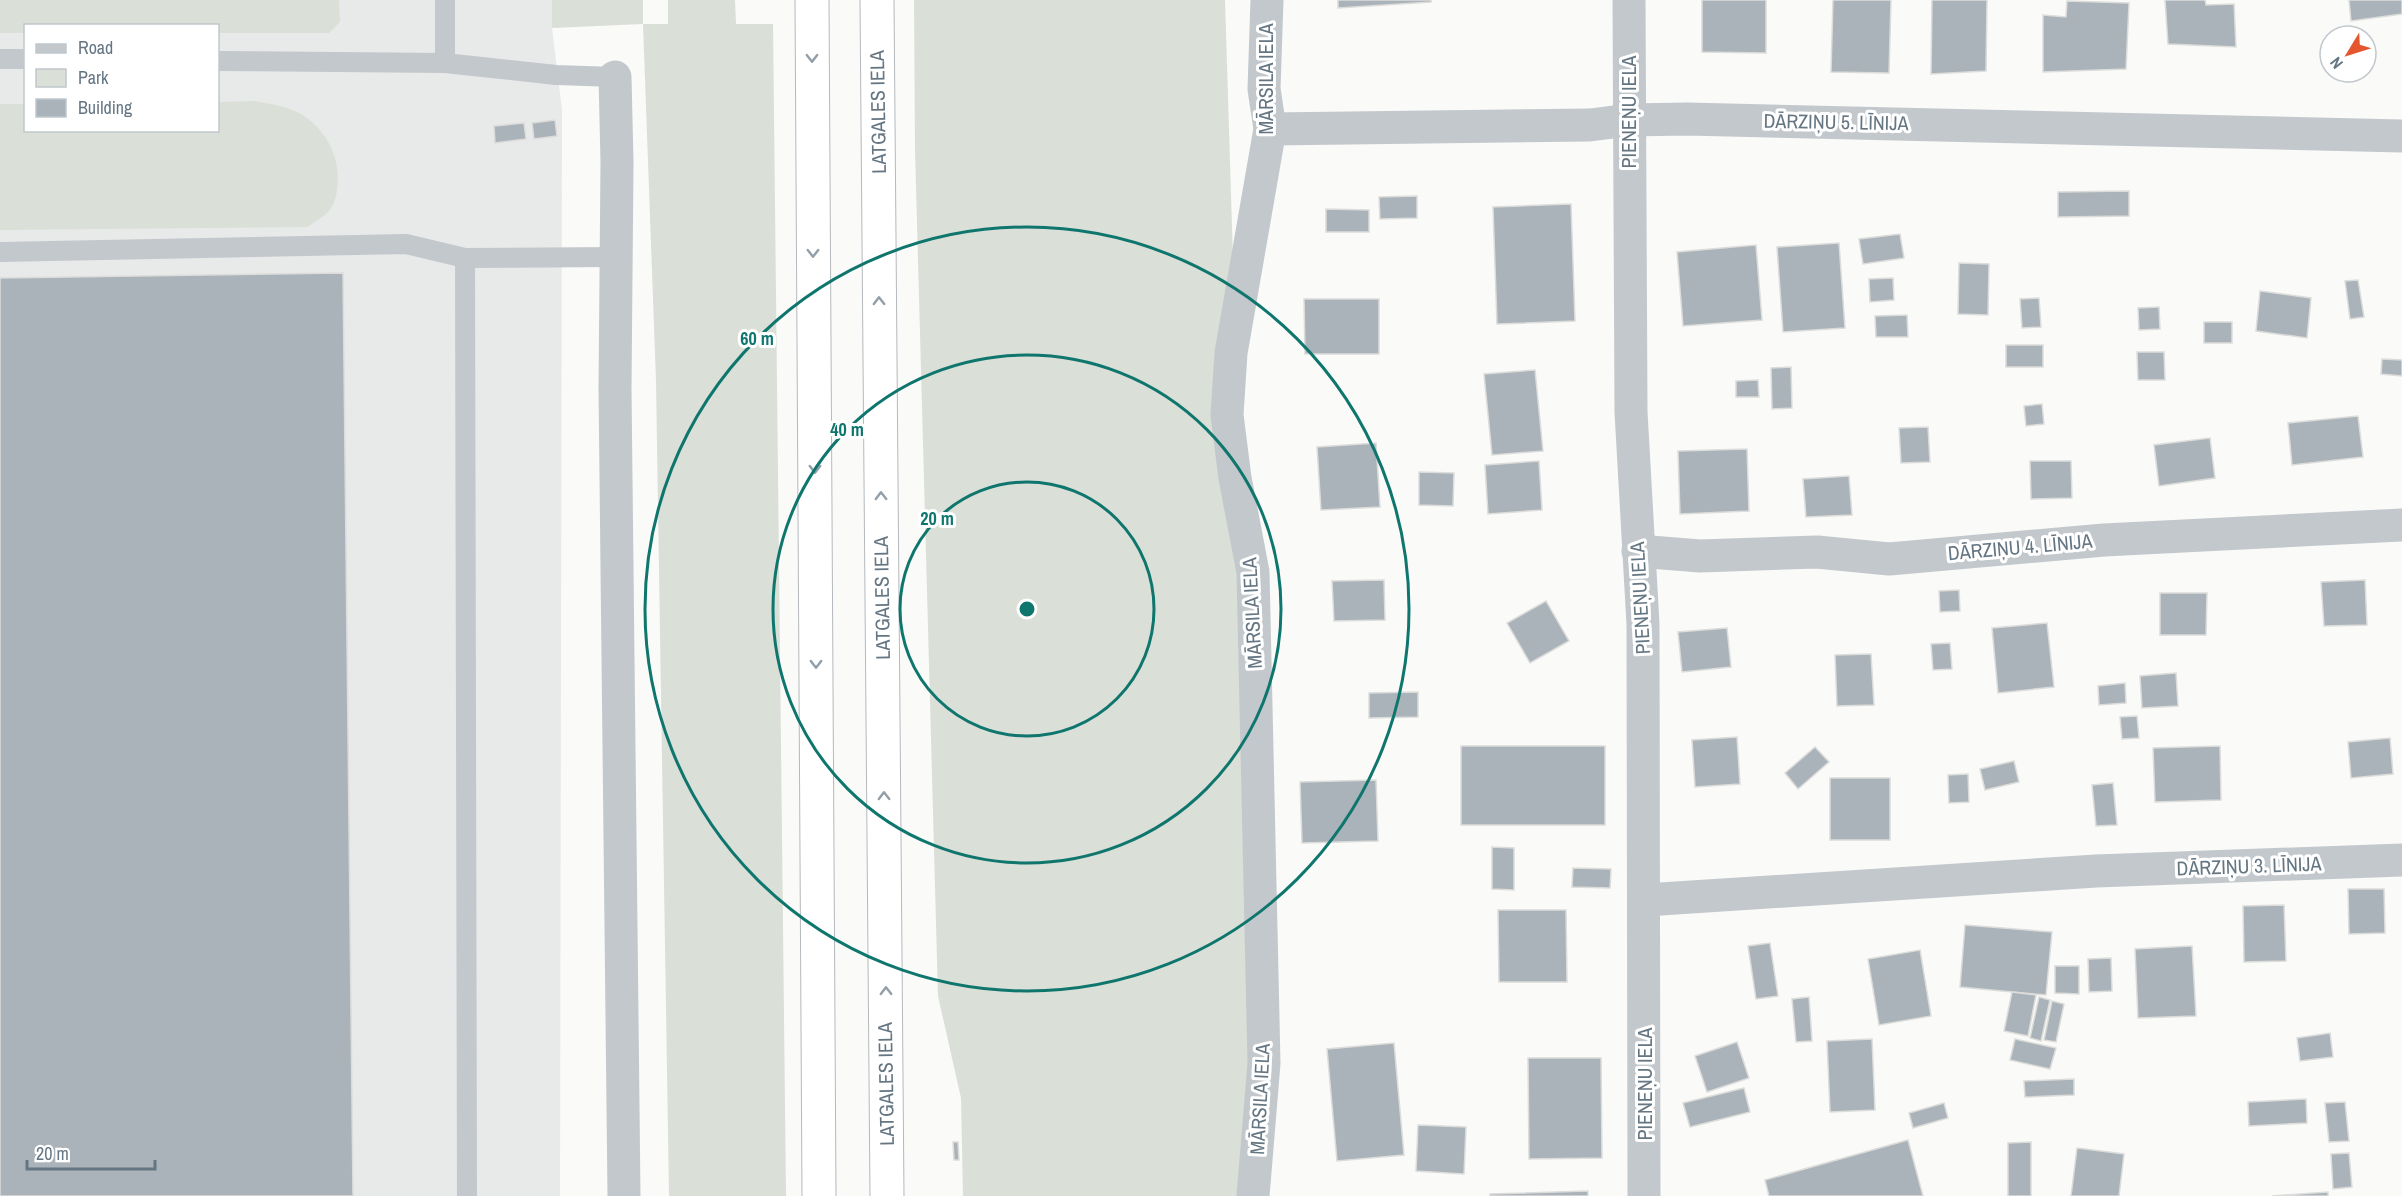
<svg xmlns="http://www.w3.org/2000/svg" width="2402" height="1196" font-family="'Archivo Narrow',sans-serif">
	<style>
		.built { fill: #e8e9e9; fill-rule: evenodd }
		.green { fill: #dadfd7 }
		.building { fill: #aab3b9; stroke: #dcdcda; stroke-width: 1.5 }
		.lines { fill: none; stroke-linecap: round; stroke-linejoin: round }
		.trunk-casing { stroke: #b4b9bd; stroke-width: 35 }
		.service { stroke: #c3c8cc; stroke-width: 20 }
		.minor { stroke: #c3c8cc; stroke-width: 33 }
		.trunk { stroke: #fff; stroke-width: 33 }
		.oneway { stroke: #939fa8 }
		.ring { fill: none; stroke: #0f766e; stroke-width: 3 }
		.labels { text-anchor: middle; stroke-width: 6; stroke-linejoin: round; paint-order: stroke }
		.street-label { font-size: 20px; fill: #657683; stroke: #fff }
		.centre { fill: #0f766e; stroke: #fff; stroke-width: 3 }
		.ring-label { font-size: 18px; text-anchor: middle; font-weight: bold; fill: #0f766e; stroke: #fff; stroke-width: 6; stroke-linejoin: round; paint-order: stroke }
	</style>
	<rect width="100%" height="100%" fill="#fafaf8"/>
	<path class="built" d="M0,0H552V28L562,110L560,1196H0ZM26,26H218V130H26Z"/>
	<g class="green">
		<polygon points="0,0 339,0 340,22 329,33 218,33 218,26 26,26 25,33 0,33"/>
		<polygon points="552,0 643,0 643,24 668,24 668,0 735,0 736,24 773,24 786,1196 669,1196 656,381 643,24 552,28"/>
		<polygon points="914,0 1225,0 1262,1196 963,1196 961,1098 938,996 915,149"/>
		<path d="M254,101C271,104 293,107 307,118C330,136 341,161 337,190C336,198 333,208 326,214C320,219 313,223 307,227L0,230V104H25L26,130H218V102Z"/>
	</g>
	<g class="building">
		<polygon points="1338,0 1431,0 1431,2 1338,8"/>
		<polygon points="1702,0 1766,0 1766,53 1702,52"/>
		<polygon points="1833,0 1891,0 1889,73 1831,72"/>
		<polygon points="1932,0 1987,0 1986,71 1931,74"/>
		<polygon points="2165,0 2205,0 2206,5 2234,4 2236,47 2168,44"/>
		<polygon points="2349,0 2402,0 2402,14 2351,21"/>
		<polygon points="2067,1 2129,3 2126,69 2043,72 2043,15 2066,17"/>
		<polygon points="555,120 557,136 534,139 532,123"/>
		<polygon points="524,123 526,139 495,143 494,126"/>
		<polygon points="2129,191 2129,216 2058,217 2058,192"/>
		<polygon points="1417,196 1417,218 1380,219 1379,197"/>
		<polygon points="1571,204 1575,321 1497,324 1493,207"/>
		<polygon points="1326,209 1369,210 1369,232 1326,232"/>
		<polygon points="1900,234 1904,258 1863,264 1859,239"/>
		<polygon points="1839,243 1845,328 1783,332 1777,247"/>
		<polygon points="1756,245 1762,320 1683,326 1677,252"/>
		<polygon points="1959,263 1989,264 1988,315 1958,314"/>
		<polygon points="343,273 353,1196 0,1196 0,278"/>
		<polygon points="1893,278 1894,300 1870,302 1869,279"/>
		<polygon points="2358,280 2364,317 2350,319 2345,281"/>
		<polygon points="2260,291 2311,298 2307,338 2256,331"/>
		<polygon points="2039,298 2041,327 2022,328 2020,299"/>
		<polygon points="1304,299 1379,299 1379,354 1305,354"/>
		<polygon points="2159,307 2160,329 2139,330 2138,308"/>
		<polygon points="1907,315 1908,337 1876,337 1875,316"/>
		<rect x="2204" y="322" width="28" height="21"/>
		<rect x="2006" y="345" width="37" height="22"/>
		<polygon points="2137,352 2164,352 2165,380 2138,380"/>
		<polygon points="2382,359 2402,360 2402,376 2381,374"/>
		<polygon points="1791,367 1792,408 1772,409 1771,368"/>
		<polygon points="1535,370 1543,451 1492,455 1484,374"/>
		<polygon points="1758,380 1759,397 1736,397 1736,381"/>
		<polygon points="2042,404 2044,424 2026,426 2024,406"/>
		<polygon points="2358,416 2363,457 2292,465 2288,423"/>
		<polygon points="1928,427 1930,462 1901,463 1899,428"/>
		<polygon points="2210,438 2215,478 2159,486 2154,445"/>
		<polygon points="1376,443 1380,507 1321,510 1317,447"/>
		<polygon points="1747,449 1749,511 1680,514 1678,451"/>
		<polygon points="1539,461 1542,510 1488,514 1485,465"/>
		<polygon points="2030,461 2071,461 2072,498 2031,499"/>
		<polygon points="1419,472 1454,473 1453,506 1419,505"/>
		<polygon points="1849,476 1852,515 1806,517 1803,479"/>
		<polygon points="1384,580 1385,620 1334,621 1332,581"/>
		<polygon points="2365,580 2367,625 2324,626 2321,582"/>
		<polygon points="1959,590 1960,611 1940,612 1939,591"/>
		<polygon points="2160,593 2207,593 2206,635 2160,635"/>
		<polygon points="1546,601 1569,641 1530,663 1507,623"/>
		<polygon points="2047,623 2054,687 1998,693 1992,628"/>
		<polygon points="1727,628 1731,667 1682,672 1678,632"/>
		<polygon points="1950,643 1952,669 1933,670 1931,644"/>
		<polygon points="1871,654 1874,705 1837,706 1835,655"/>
		<polygon points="2176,673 2178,706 2142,708 2140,676"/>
		<polygon points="2125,683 2126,703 2099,705 2098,686"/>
		<polygon points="1418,692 1418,717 1369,718 1369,693"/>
		<polygon points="2137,716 2139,738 2122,739 2120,717"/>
		<polygon points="1737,737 1740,784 1695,787 1692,740"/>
		<polygon points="2390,738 2393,774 2351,778 2348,742"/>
		<rect x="1461" y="746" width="144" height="79"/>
		<polygon points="2220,746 2221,800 2155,802 2153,748"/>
		<polygon points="1815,747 1829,762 1798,789 1785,773"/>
		<polygon points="2014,761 2019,782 1985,790 1980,769"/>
		<polygon points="1968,774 1969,802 1949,803 1948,775"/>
		<rect x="1830" y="778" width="60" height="62"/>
		<polygon points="1376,780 1378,841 1302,843 1300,782"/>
		<polygon points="2113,783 2117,825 2096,826 2092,785"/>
		<polygon points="1492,847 1514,848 1514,890 1492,889"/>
		<polygon points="1573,868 1611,869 1610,888 1572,887"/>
		<polygon points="2348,889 2384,889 2385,933 2349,934"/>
		<polygon points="2284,905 2286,961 2244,962 2243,906"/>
		<polygon points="1498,910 1566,910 1567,982 1499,982"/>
		<polygon points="1965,925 2052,932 2046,995 1960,987"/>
		<polygon points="1770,943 1778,996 1756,999 1748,946"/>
		<polygon points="2192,946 2196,1016 2138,1018 2135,949"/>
		<polygon points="1920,950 1931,1016 1879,1025 1868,959"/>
		<polygon points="2111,958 2112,991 2089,992 2088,959"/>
		<polygon points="2055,966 2079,966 2079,994 2055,993"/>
		<polygon points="2012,992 2036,995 2028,1036 2004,1031"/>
		<polygon points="1809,997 1812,1041 1796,1042 1792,999"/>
		<polygon points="2039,997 2050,1000 2041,1041 2030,1038"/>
		<polygon points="2052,1001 2064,1004 2056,1042 2044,1040"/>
		<polygon points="2330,1033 2333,1057 2300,1061 2297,1038"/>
		<polygon points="1872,1039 1875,1110 1830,1112 1827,1041"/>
		<polygon points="2015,1039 2056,1048 2050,1069 2010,1060"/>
		<polygon points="1737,1042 1749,1078 1707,1092 1695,1056"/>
		<polygon points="1394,1043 1404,1155 1337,1161 1327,1049"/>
		<polygon points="1528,1058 1601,1058 1602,1158 1529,1159"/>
		<polygon points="2074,1079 2074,1095 2025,1097 2024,1081"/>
		<polygon points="1744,1088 1750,1112 1690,1127 1683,1103"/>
		<polygon points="2306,1099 2307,1123 2249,1126 2248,1102"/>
		<polygon points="2345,1102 2349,1141 2329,1142 2325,1103"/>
		<polygon points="1944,1103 1948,1118 1913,1128 1909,1113"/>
		<polygon points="1418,1125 1466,1127 1464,1174 1416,1171"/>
		<polygon points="1908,1140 1923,1196 1769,1196 1765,1180"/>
		<polygon points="953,1142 958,1142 959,1160 954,1160"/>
		<polygon points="2031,1142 2031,1196 2008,1196 2008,1143"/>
		<polygon points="2077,1148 2124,1154 2119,1196 2071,1196"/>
		<polygon points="2349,1153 2352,1187 2333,1189 2331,1154"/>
		<polygon points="1588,1191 1588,1196 1490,1196 1490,1194"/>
		<polygon points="2328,1192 2328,1196 2272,1196"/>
	</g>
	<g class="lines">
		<g class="trunk-casing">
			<g id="trunk">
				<polyline points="812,0 819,1196"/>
				<polyline points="877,0 887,1196"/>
			</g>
		</g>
		<g class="service">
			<polyline points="0,59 26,59"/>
			<polyline points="218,61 445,63 556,75 615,77"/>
			<polyline points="445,63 445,0"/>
			<polyline points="0,252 406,244 465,258 616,257"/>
			<polyline points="465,258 467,1196"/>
		</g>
		<g class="minor">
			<polyline points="1629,0 1631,412 1643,624 1644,1196"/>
			<polyline points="615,77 617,162 615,388 624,1196"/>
			<polyline points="1270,129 1590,125 1629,120 1687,119 2402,136"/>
			<polyline points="1638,551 1700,556 1817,552 1889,559 2104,540 2402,525"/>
			<polyline points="1645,900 2096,871 2402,860"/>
			<polyline points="1253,1196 1264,1063 1253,572 1235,478 1227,415 1231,353 1270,129 1264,89 1267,0"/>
		</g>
		<use href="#trunk" class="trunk"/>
	</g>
	<defs><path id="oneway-chevron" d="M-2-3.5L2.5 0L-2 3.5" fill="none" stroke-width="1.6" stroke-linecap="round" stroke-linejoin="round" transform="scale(1.5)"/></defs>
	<g class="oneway">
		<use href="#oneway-chevron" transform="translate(812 58) rotate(89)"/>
		<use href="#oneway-chevron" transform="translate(813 253) rotate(90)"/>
		<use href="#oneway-chevron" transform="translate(879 301) rotate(-91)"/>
		<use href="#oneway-chevron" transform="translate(815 469) rotate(90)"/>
		<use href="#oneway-chevron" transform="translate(881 496) rotate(-91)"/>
		<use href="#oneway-chevron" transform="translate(816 664) rotate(90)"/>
		<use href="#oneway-chevron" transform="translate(884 796) rotate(-91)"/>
		<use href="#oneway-chevron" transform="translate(886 991) rotate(-91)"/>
	</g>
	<g class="ring">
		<circle cx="1027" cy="609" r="127"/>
		<circle cx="1027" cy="609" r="254"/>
		<circle cx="1027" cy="609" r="382"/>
	</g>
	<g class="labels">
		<g class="street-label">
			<text transform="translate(1266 79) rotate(-90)" y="7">MĀRSILA IELA</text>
			<text transform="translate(878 112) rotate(-91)" y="7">LATGALES IELA</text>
			<text transform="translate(1629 112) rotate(-90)" y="7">PIENEŅU IELA</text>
			<text transform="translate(1836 122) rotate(1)" y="7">DĀRZIŅU 5. LĪNIJA</text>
			<text transform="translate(2020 547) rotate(-5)" y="7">DĀRZIŅU 4. LĪNIJA</text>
			<text transform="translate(882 598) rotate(-91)" y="7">LATGALES IELA</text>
			<text transform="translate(1640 598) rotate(-93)" y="7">PIENEŅU IELA</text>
			<text transform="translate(1252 613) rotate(-93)" y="7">MĀRSILA IELA</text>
			<text transform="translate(2249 866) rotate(-2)" y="7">DĀRZIŅU 3. LĪNIJA</text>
			<text transform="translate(886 1084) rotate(-91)" y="7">LATGALES IELA</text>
			<text transform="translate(1645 1084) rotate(-90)" y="7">PIENEŅU IELA</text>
			<text transform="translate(1260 1099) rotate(-87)" y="7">MĀRSILA IELA</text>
		</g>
	</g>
	<circle cx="1027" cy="609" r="9" class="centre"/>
	<g class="ring-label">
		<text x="757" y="345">60 m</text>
		<text x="847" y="436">40 m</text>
		<text x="937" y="525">20 m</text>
	</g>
	<rect x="24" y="24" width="195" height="108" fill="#ffffff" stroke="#c1c8cd" stroke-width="1.5"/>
	<rect x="36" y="44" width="30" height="9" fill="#c3c8cc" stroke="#c1c8cd" stroke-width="1.5"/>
	<text x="78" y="54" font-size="18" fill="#657683">Road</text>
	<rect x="36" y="69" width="30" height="18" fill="#dadfd7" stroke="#c1c8cd" stroke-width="1.5"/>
	<text x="78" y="84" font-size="18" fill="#657683">Park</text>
	<rect x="36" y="99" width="30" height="18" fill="#aab3b9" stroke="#c1c8cd" stroke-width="1.5"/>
	<text x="78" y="114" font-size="18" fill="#657683">Building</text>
	<g transform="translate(2348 54) rotate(232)"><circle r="28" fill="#ffffff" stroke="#c1c8cd" stroke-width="1.5"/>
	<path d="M0-4.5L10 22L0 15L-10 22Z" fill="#e4572e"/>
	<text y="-9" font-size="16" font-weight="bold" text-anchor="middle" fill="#657683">N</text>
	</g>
	<path d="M27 1160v9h128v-9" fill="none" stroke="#657683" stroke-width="3"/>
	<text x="36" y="1160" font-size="18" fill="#657683" stroke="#ffffff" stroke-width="4.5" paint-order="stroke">20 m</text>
</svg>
